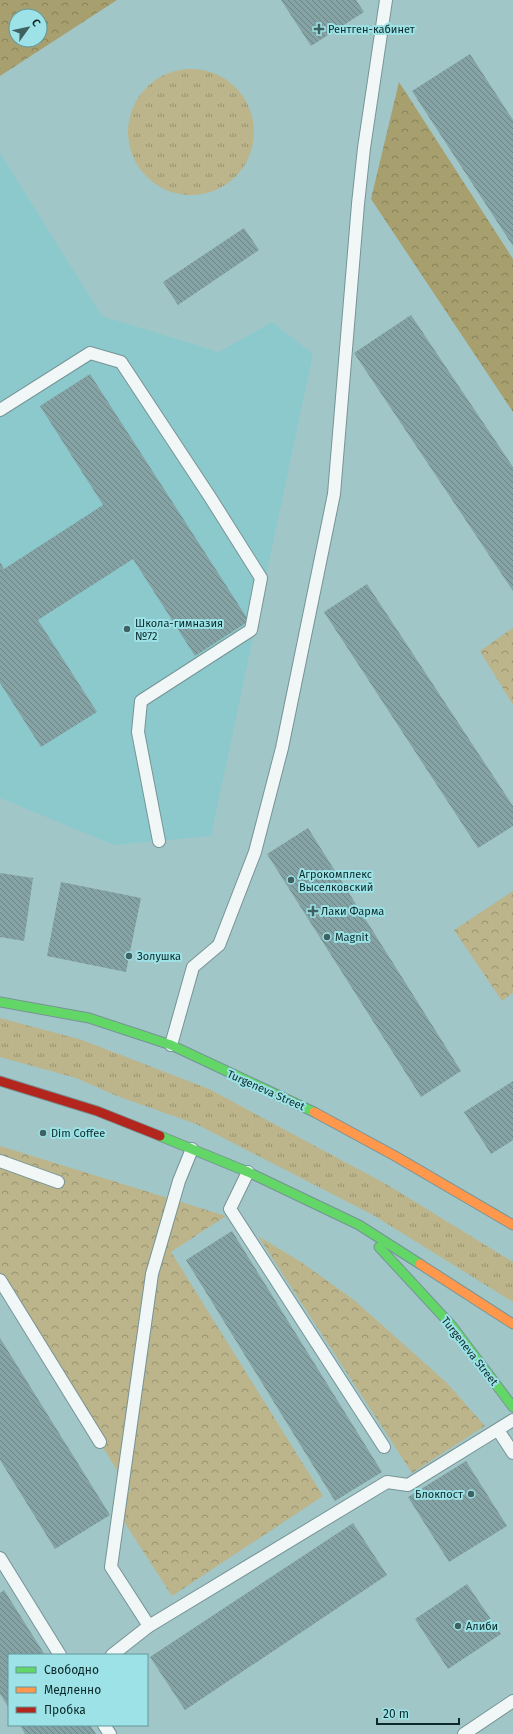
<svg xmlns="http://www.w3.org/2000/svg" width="513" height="1734" font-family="'Fira Sans',sans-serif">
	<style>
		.built { fill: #8cc9cd }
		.grass { fill: url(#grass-tufts) }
		.forest { fill: url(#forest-crowns); fill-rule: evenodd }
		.park { fill: url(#park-crowns) }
		.building { fill: url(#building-back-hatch) }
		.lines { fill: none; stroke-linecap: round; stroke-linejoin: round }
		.lane-casing { stroke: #769495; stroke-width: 14 }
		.fast-casing { stroke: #769495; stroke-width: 11 }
		.slow-casing { stroke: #769495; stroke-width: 11 }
		.jam-casing { stroke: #769495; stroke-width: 11 }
		.lane { stroke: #f1f6f7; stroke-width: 12 }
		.fast { stroke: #63d668; stroke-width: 9 }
		.slow { stroke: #ff974d; stroke-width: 9 }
		.jam { stroke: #b3261e; stroke-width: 9 }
		.poi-dot { fill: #406162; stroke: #9ce2e6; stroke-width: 1.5 }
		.labels { text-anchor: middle; stroke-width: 4; stroke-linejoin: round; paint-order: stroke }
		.poi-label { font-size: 11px; fill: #0c2a2b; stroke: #9ce2e6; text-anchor: start }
		.street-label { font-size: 11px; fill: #0c2a2b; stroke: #9ce2e6 }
	</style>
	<defs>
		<pattern id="grass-tufts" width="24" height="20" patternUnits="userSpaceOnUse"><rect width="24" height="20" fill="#bcb48a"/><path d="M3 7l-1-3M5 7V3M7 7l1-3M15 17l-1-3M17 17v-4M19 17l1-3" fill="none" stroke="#979371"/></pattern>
		<pattern id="forest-crowns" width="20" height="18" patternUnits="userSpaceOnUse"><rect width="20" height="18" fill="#a79f6e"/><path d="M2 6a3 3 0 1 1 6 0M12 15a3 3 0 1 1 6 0" fill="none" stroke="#86825b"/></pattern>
		<pattern id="park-crowns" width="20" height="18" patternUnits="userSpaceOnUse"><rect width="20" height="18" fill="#bcb48a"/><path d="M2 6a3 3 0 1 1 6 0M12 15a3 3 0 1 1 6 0" fill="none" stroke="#979371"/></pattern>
		<pattern id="building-back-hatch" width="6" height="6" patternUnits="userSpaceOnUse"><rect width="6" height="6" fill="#85a3a4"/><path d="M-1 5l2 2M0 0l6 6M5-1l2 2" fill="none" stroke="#6b8586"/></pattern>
	</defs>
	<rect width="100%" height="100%" fill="#a1c6c8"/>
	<polygon class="built" points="0,153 102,316 219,352 272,322 313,354 211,836 114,845 0,798"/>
	<g class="grass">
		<circle cx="191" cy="132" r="63"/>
		<polygon points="0,1018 82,1040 209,1089 386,1184 513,1262 513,1302 373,1215 196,1124 117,1096 76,1078 0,1057"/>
	</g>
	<g class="forest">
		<path d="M0,0H117L0,76ZM16,16H40V40H16Z"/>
		<polygon points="399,82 513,259 513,412 371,199"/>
	</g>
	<g class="park">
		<polygon points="513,628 513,705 480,651"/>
		<polygon points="513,891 513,993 502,1001 454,930"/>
		<polygon points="0,1146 226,1216 171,1252 323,1496 172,1596 112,1503 130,1491 0,1283"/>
		<polygon points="258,1236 301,1262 354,1300 447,1383 485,1426 412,1473"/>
	</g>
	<g class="building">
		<polygon points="281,0 356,0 364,12 311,46"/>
		<polygon points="470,54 513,120 513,246 412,91"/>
		<polygon points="244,228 259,250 178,305 163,282"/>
		<polygon points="411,315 513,467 513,591 354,353"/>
		<polygon points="90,374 249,621 195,656 133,559 38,620 97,712 41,747 0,683 0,562 4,569 103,505 40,406"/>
		<polygon points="367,584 513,806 513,826 478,848 324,612"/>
		<polygon points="308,828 461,1071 421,1097 267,854"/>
		<polygon points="0,873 33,878 24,941 0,937"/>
		<polygon points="61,882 141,898 126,972 47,956"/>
		<polygon points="513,1081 513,1140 491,1154 464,1112"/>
		<polygon points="232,1231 382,1472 335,1501 186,1260"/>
		<polygon points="0,1338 110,1515 55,1549 0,1460"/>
		<polygon points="466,1461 507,1526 449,1562 408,1497"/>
		<polygon points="353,1523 387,1575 185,1710 150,1657"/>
		<polygon points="467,1584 501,1634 448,1669 415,1619"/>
		<polygon points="4,1590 45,1655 9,1655 9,1708 0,1694 0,1593"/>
		<polygon points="20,1725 90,1725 96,1734 25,1734"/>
	</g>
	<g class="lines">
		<g class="lane-casing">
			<g id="lane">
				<polyline points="0,410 90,353 121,362 210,497 261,578 251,630 141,701 138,732 159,841"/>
				<polyline points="171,1045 193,967 219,945 255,852 282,748 334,494 358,204 364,148 386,0"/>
				<polyline points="0,1161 58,1182"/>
				<polyline points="248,1172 230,1209 384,1447"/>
				<polyline points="0,1280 100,1442"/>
				<polyline points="498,1430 513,1453"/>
				<polyline points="0,1558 60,1655"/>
				<polyline points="149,1626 111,1567 152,1274 179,1181 192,1149"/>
				<polyline points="112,1655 149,1626 387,1482 408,1485 513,1420"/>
				<polyline points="104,1725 110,1734"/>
				<polyline points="464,1734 513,1701"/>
			</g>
		</g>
		<g class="fast-casing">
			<g id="fast">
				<polyline points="0,1002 89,1018 171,1045 314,1112"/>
				<polyline points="160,1136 248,1172 359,1225 420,1264"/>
				<polyline points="379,1247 452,1326 513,1407"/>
			</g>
		</g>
		<g class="slow-casing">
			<g id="slow">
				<polyline points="314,1112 395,1156 513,1225"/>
				<polyline points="420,1264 513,1324"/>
			</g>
		</g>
		<g class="jam-casing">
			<polyline id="jam" points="0,1081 97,1111 160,1136"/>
		</g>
		<use href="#lane" class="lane"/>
		<use href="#fast" class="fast"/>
		<use href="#slow" class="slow"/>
		<use href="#jam" class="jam"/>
	</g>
	<g class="poi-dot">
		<path d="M317 23h4v4h4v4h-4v4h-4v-4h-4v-4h4z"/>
		<circle cx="127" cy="629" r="4"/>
		<circle cx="291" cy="880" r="4"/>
		<path d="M311 905h4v4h4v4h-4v4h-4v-4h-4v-4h4z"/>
		<circle cx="327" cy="937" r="4"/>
		<circle cx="129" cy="956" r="4"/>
		<circle cx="43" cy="1133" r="4"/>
		<circle cx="471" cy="1494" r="4"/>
		<circle cx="458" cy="1626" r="4"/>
	</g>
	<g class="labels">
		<g class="poi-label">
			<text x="328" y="33">Рентген-кабинет</text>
			<text x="135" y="627">Школа-гимназия<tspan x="135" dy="13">№72</tspan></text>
			<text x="299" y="878">Агрокомплекс<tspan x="299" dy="13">Выселковский</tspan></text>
			<text x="321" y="915">Лаки Фарма</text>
			<text x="335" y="941">Magnit</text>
			<text x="137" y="960">Золушка</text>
			<text x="51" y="1137">Dim Coffee</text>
			<text x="463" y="1498" text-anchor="end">Блокпост</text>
			<text x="466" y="1630">Алиби</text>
		</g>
		<g class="street-label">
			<text transform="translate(266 1090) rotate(24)" y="4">Turgeneva Street</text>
			<text transform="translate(470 1351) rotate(52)" y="4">Turgeneva Street</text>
		</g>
	</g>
	<rect x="8" y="1654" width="140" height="72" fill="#9ce2e6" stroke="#62989b"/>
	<rect x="16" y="1667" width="20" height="6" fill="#63d668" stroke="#62989b"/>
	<text x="44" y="1674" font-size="12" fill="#0c2a2b">Свободно</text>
	<rect x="16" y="1687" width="20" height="6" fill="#ff974d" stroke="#62989b"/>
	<text x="44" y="1694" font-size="12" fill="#0c2a2b">Медленно</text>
	<rect x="16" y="1707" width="20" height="6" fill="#b3261e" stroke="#62989b"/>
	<text x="44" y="1714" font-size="12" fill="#0c2a2b">Пробка</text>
	<g transform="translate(28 28) rotate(57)"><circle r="19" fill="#9ce2e6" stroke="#62989b"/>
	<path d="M0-3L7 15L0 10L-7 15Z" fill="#406162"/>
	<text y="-6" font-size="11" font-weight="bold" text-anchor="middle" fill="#0c2a2b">С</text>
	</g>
	<path d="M377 1718v6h82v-6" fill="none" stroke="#0c2a2b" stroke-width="2"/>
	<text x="383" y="1718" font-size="12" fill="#0c2a2b" stroke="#9ce2e6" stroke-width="3" paint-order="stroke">20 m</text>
</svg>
